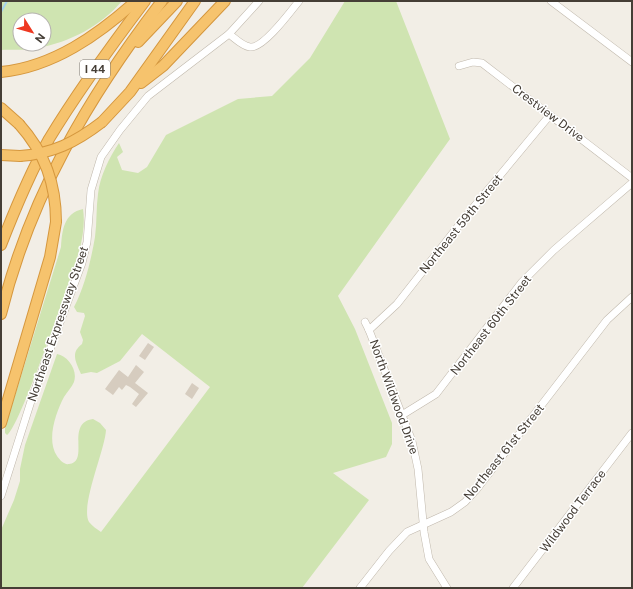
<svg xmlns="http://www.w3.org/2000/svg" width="633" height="589" font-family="'Public Sans',sans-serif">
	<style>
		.green { fill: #cfe4b1; fill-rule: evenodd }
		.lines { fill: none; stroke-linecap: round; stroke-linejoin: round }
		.stream { stroke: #a5d2ec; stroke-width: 2 }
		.building { fill: #d6ccbf }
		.minor-casing { stroke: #c0b8ac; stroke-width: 8 }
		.highway-casing { stroke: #d5973e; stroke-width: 12 }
		.minor { stroke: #fff; stroke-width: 7 }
		.highway { stroke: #f6c36d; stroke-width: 10 }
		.highway-bridge-casing { stroke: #d5973e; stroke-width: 12; stroke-linecap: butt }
		.highway-bridge { stroke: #f6c36d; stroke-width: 10 }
		.labels { text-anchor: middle; stroke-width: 3; stroke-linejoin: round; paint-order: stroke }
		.shield { fill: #fff; stroke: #7d7872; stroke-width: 1 }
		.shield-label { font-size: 11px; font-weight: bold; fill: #453e36 }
		.street-label { font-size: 12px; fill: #453e36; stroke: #fff }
	</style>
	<rect width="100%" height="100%" fill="#f2eee6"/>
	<g class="green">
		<path d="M1,1H122C101,26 70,42 38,48C26,51 13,49 1,50ZM20,20H44V44H20Z"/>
		<path d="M345,1H396L450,139L338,296L355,329L392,423V444L386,457L333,473L369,500L302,588H1V530L14,500L20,481V469L25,445L57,354C68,356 78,370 74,382C72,387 67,392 64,397C56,412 46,440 57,456C60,460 64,465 69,464C90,462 65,423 93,419L100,423L106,430C105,450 80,506 89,522C92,526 97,529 101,532L210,387L142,334L120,361L97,373L91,372L81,374C76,362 70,353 82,344L83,340L80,332L85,316L84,313L77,312L74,307C85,286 91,260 95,237C97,222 96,208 98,194C100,176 109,158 119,143L123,152L117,157L122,170L138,173L147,167L166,135L238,99L272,96L310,58Z"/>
		<path d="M83,209C85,222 83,236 80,248C74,270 19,430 7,435L5,433V428L61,247C62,230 64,213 83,209Z"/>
	</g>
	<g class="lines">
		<polyline class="stream" points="1,12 7,1"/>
	</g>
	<g class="building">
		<polygon points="148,343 154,347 145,360 139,356"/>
		<polygon points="136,365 144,372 135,383 148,393 136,407 132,404 139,394 130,387 126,385 122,390 119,387 113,395 105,389 119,370 128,377"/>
		<polygon points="192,383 199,388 192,399 185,394"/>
	</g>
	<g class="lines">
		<g class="minor-casing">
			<g id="minor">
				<polyline points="551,1 632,62"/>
				<path d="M229,34C236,39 242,46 250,47C263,49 291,11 299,1"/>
				<polyline points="459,66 473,62 482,63 632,178"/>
				<polyline points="365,322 369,330 412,441 418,469 424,532 429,559 447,588"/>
				<polyline points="369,330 397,304 467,215 550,115"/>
				<polyline points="402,415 436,394 522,282 554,250 632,183"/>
				<polyline points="1,496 32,398 82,263 87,242 91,190 101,157 120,130 148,96 229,34 259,1"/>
				<polyline points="360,588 389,551 407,532 451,512 465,502 476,490 607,320 632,297"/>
				<polyline points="513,588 632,433"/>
			</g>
		</g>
		<g class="highway-casing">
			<g id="highway">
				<polyline points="138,42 177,1"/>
				<path d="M1,72C53,67 98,35 136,1"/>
				<polyline points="141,83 163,66 225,1"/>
				<polyline points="1,108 19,124"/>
				<polyline points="102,122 130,92 195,1"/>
				<polyline points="1,155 20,156"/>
				<path d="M1,245C15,209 30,173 49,139C78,91 111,46 145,1"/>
				<path d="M1,314C30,196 89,96 162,1"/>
				<polyline points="1,423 50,257 56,222"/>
			</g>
		</g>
		<use href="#minor" class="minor"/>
		<use href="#highway" class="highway"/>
		<g class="highway-bridge-casing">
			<g id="highway-bridge">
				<path d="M19,124C45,153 56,184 56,222"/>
				<path d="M20,156C52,154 76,142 102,122"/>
			</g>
		</g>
		<use href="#highway-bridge" class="highway-bridge"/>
	</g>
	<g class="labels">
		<rect class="shield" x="80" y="60" width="30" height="18" rx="3"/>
		<g class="shield-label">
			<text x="95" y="73">I 44</text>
		</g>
		<g class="street-label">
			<text transform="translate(548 113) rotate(37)" y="4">Crestview Drive</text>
			<text transform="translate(461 224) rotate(-51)" y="4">Northeast 59th Street</text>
			<text transform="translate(58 324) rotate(-71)" y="4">Northeast Expressway Street</text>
			<text transform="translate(491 325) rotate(-52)" y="4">Northeast 60th Street</text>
			<text transform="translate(394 397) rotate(70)" y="4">North Wildwood Drive</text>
			<text transform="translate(504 452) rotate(-51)" y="4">Northeast 61st Street</text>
			<text transform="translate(573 511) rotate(-53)" y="4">Wildwood Terrace</text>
		</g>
	</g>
	<rect width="633" height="589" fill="none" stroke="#453e36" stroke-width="4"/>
	<g transform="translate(32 32) rotate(127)"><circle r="19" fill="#ffffff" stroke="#b5b2af"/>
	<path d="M0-3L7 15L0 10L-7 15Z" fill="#ee3821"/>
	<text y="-6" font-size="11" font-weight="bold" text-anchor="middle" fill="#453e36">N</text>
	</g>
</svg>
